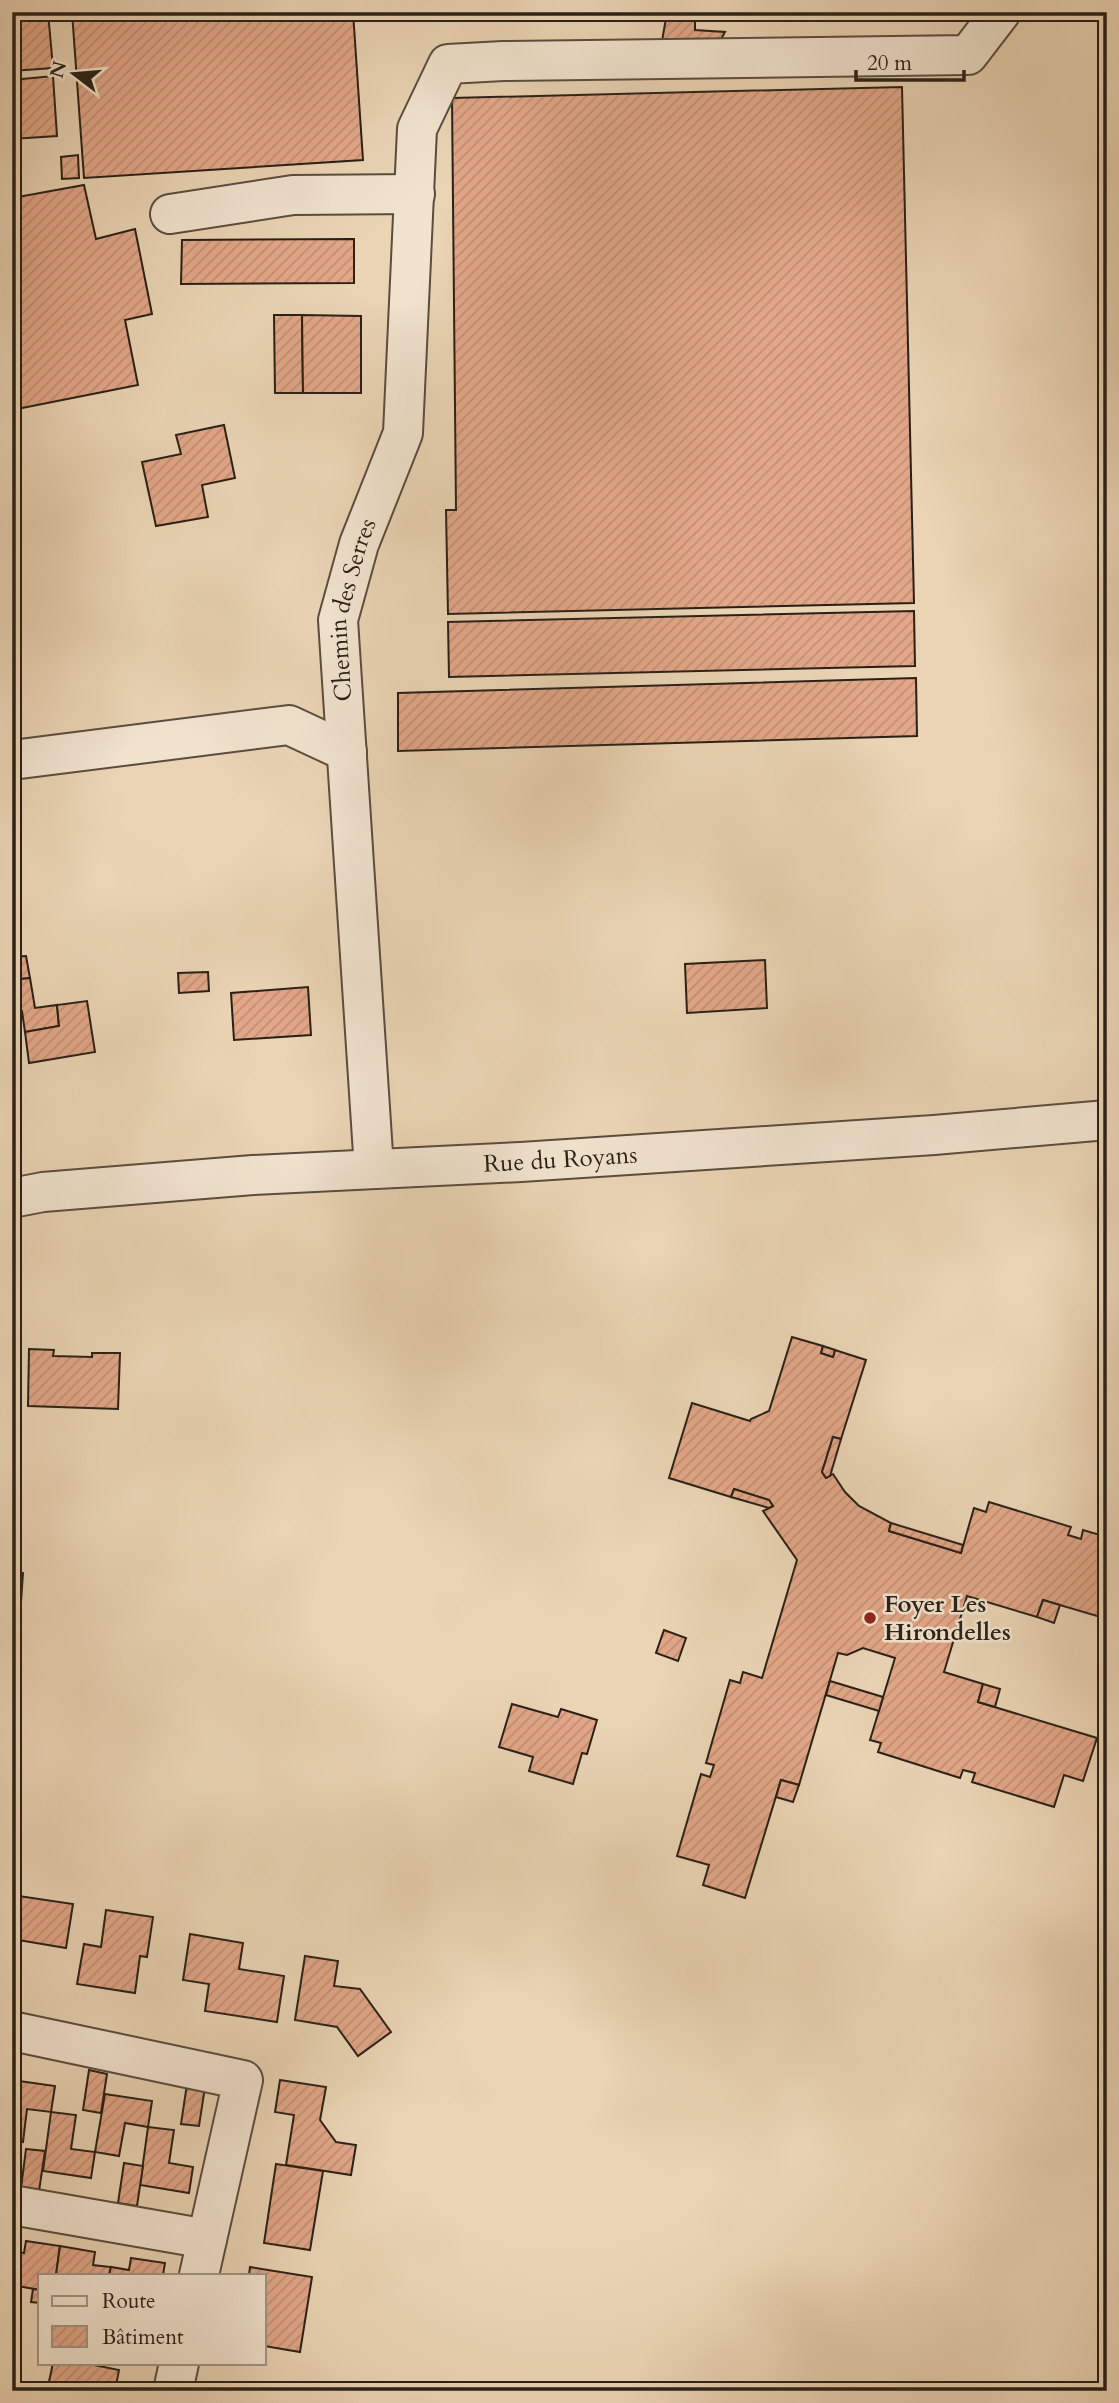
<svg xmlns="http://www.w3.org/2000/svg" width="1119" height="2403" font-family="Cardo,serif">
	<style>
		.building { fill: url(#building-hatch); stroke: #2a2017; stroke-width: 2 }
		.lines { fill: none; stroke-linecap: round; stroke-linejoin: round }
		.minor-casing { stroke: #5a4d3e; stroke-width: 42 }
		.minor { stroke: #f1e3ce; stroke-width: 38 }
		.poi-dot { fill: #8f2418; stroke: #f1e3ce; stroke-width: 2.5 }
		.labels { text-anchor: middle; stroke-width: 5; stroke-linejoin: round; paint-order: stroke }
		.street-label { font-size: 24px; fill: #2a2017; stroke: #f1e3ce }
		.poi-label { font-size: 24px; font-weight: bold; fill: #2a2017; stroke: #f1e3ce; text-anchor: start }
	</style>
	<defs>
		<pattern id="building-hatch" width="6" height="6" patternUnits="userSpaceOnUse" patternTransform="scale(1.75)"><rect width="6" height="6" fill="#e2a788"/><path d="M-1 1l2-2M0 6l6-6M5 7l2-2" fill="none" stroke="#c28f75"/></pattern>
	</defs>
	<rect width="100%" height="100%" fill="#ead4b4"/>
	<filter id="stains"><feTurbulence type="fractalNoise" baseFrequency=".00286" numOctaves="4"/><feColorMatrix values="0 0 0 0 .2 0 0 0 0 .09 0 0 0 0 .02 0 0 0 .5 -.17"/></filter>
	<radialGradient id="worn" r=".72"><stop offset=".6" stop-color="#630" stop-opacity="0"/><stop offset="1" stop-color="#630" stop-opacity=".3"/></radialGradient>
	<g class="building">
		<polygon points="12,12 48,12 53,68 12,71"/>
		<polygon points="72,12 353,12 363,160 84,178"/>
		<polygon points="666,18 695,18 695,30 725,32 718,45 661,47"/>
		<polygon points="53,76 57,136 12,139 12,80"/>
		<polygon points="902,87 914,603 448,614 446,510 456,510 452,98"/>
		<polygon points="78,155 79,178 62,179 61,157"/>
		<polygon points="84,185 96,239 135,229 152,314 125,320 138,385 12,410 12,198"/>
		<polygon points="354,239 354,283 181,284 182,240"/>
		<polygon points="274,315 302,315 303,393 275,393"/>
		<polygon points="302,315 361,316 361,393 303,393"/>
		<polygon points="224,425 235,478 202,485 208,517 156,526 142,462 181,454 176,435"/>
		<polygon points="914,611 915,666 449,677 448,622"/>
		<polygon points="916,678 917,736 398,751 398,693"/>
		<polygon points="26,956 30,978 12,980 12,957"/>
		<polygon points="765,960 767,1008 687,1013 685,964"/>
		<polygon points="208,972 209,991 179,993 178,973"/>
		<polygon points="30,978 35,1008 57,1005 59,1026 25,1032 22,1011 14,1012 12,980"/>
		<polygon points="308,987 311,1035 234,1040 231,993"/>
		<polygon points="87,1001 95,1052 29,1063 25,1032 59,1026 57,1005"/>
		<polygon points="792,1337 823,1346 821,1353 833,1357 835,1350 866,1360 841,1439 833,1437 822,1472 826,1478 833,1474 845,1492 859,1506 891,1523 889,1531 961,1553 974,1508 986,1512 989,1502 1071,1527 1068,1535 1081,1539 1083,1530 1107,1537 1107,1619 1043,1600 1037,1617 967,1596 944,1672 983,1684 978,1702 1097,1738 1083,1781 1064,1775 1054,1807 972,1782 975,1773 963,1770 960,1778 878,1752 881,1743 870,1740 895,1658 863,1648 847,1655 838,1653 799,1785 781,1780 745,1898 703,1885 709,1865 677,1856 701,1774 710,1777 714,1765 706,1763 730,1680 740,1683 743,1672 762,1678 797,1560 763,1511 773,1506 769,1500 734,1489 731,1497 669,1478 692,1403 750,1421 751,1419 769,1411"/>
		<polygon points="823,1346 835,1350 833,1357 821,1353"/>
		<polygon points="29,1349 54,1350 53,1356 92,1357 92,1353 120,1353 118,1409 28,1406"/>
		<polygon points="833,1437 841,1439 830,1476 826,1478 822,1472"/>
		<polygon points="734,1489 769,1500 773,1506 769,1508 731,1497"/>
		<polygon points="891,1523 963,1545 961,1553 889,1531"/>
		<polygon points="12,1571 23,1573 20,1617 12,1616"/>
		<polygon points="1043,1600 1060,1605 1054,1623 1037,1617"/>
		<polygon points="664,1630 686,1638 678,1661 656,1653"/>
		<polygon points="830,1681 883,1697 879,1711 826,1695"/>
		<polygon points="983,1684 1000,1689 995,1707 978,1702"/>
		<polygon points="512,1704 558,1717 561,1709 597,1720 587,1754 582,1753 573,1784 529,1771 533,1757 499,1747"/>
		<polygon points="781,1780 799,1785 793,1802 776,1797"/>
		<polygon points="12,1895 73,1904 66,1948 12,1939"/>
		<polygon points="106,1910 153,1917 147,1957 140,1956 135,1993 77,1984 84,1944 101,1947"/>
		<polygon points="190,1934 243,1943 239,1969 284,1976 277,2022 205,2011 209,1984 183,1980"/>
		<polygon points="305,1956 338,1961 334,1986 360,1989 391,2032 358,2056 337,2027 295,2020"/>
		<polygon points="89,2070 107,2074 101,2113 83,2110"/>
		<polygon points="12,2080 55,2086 51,2112 27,2109 23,2142 12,2140"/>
		<polygon points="280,2080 326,2087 320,2120 336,2142 356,2145 351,2175 286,2165 294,2115 275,2112"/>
		<polygon points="187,2084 205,2087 199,2126 181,2124"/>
		<polygon points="105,2094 152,2101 148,2127 125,2123 119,2156 95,2152"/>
		<polygon points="51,2112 76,2115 71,2149 95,2152 91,2178 43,2171"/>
		<polygon points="148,2127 174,2130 169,2163 193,2167 189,2193 140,2185"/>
		<polygon points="26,2149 45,2151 39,2191 21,2188"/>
		<polygon points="124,2163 143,2166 137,2206 118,2203"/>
		<polygon points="276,2164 323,2171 310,2250 264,2243"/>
		<polygon points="26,2241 60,2246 56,2275 40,2275 40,2290 12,2285 12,2252 24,2253"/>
		<polygon points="60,2246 95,2252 93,2265 111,2267 109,2275 56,2275"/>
		<polygon points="131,2258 165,2263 163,2275 109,2275 111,2267 129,2270"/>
		<polygon points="250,2267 312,2277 300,2352 264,2346 264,2275 249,2275"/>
		<polygon points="33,2289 40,2290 40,2303 31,2302"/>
		<polygon points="53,2363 84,2363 119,2370 115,2391 47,2391"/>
		<polygon points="12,2369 20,2371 17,2384 12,2376"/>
	</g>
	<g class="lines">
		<g class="minor-casing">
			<g id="minor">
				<polyline points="170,214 293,195 415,194"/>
				<polyline points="12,760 289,725 347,752"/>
				<path id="s1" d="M374,1169L338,620L359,544L403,433L417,129L448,64L503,61L968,55L1001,12"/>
				<path id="s2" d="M12,1198L43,1192L253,1175L521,1162L934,1135L1107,1120"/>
				<polyline points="12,2031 243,2080 199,2275"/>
				<polyline points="12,2205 207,2239"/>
				<polyline points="173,2391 179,2363"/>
			</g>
		</g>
		<use href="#minor" class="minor"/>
	</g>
	<circle class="poi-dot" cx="870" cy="1618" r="7"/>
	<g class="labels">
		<g class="street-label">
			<text dy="8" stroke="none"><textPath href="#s1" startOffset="562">Chemin des Serres</textPath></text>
			<text dy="8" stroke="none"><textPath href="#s2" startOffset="550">Rue du Royans</textPath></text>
		</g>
		<g class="poi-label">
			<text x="884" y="1612">Foyer Les<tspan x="884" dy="28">Hirondelles</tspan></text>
		</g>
	</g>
	<rect width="1119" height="2403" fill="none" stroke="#ead4b4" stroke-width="42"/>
	<rect x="14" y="14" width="1091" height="2375" fill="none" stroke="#2a2017" stroke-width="3.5"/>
	<rect x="21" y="21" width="1077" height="2361" fill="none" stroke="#2a2017" stroke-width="2"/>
	<rect x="38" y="2274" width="228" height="91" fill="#f1e3ce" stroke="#a19585" stroke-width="2"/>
	<rect x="52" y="2296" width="35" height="10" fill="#f1e3ce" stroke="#a19585" stroke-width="2"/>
	<text x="102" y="2308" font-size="21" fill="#2a2017">Route</text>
	<rect x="52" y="2326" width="35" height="21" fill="url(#building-hatch)" stroke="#a19585" stroke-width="2"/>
	<text x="102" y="2344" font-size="21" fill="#2a2017">Bâtiment</text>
	<g transform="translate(74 74) rotate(286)" stroke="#f1e3ce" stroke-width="5" paint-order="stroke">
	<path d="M0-5L12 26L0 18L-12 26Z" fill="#2a2017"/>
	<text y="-10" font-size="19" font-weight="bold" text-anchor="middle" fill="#2a2017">N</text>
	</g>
	<path d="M856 70v10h108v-10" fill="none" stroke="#2a2017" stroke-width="3.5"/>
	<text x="867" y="70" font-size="21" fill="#2a2017" stroke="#f1e3ce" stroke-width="5" paint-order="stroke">20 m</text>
	<rect width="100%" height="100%" filter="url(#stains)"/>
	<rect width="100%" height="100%" fill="url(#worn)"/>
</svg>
